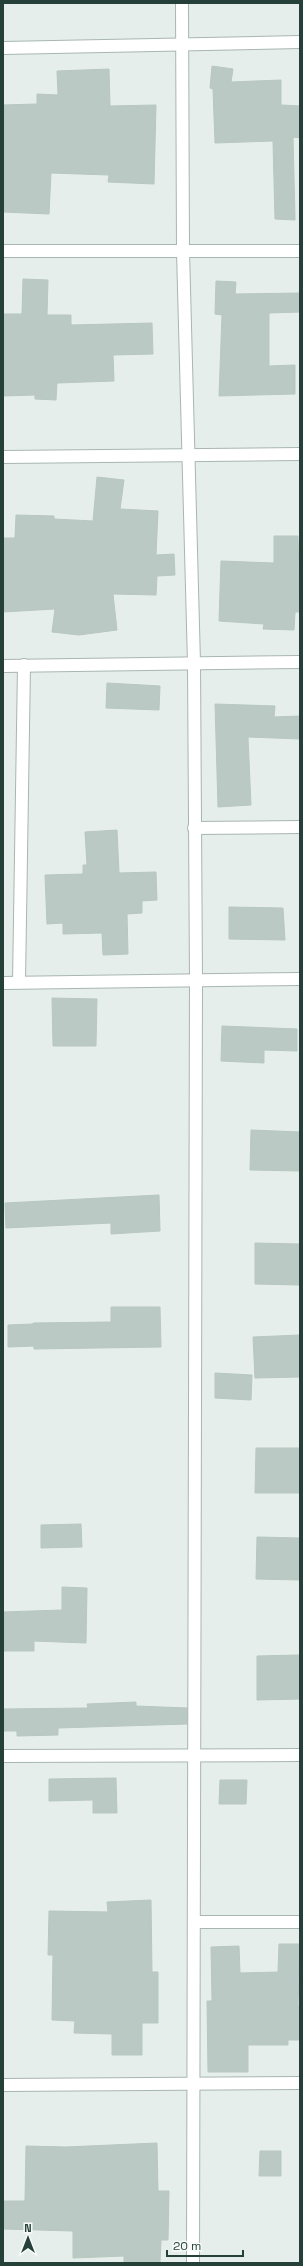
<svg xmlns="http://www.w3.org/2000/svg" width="303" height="2266" font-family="'Space Grotesk',sans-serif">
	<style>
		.building { fill: #bac9c3; stroke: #b8c7c1 }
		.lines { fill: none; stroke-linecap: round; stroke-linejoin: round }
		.minor-casing { stroke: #a8b6b1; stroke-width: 14 }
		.minor { stroke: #fff; stroke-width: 12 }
	</style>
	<rect width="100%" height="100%" fill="#e5eeea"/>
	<g class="building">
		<polygon points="212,66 233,69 231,82 281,80 281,105 300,106 300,138 293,137 295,220 275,219 273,141 215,143 213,89 210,88"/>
		<polygon points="109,69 110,106 156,105 154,184 108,182 109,175 51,173 49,214 3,212 3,105 37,104 37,94 58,95 57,71"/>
		<polygon points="23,279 48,280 47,315 71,315 71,325 152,323 153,354 113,355 114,381 57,383 56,400 35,399 35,395 3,396 3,314 22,314"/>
		<polygon points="216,281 236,282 235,294 300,293 300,312 269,313 269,366 295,365 295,394 219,396 222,315 215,314"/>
		<polygon points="97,477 124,480 120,509 158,511 156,555 174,554 175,575 157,576 156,595 113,594 117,630 79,635 52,632 55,609 3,612 3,538 15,538 16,515 54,516 54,519 93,521"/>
		<polygon points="274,536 298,536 300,612 295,612 294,630 263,629 264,624 219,621 221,561 274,563"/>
		<polygon points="107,683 160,686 159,710 106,708"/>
		<polygon points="215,704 275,706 274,717 300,716 300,739 248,737 251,805 218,807"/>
		<polygon points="117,830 119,873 156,872 157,900 142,901 142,913 127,914 128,954 103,955 102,933 63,934 63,923 47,924 45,875 83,874 83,865 87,865 85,832"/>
		<polygon points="229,907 283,908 285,940 229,939"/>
		<polygon points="52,998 97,999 96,1046 53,1046"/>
		<polygon points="222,1026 297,1029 297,1051 264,1050 264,1063 221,1061"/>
		<polygon points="251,1130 300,1132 300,1171 250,1170"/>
		<polygon points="159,1195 160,1231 111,1234 111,1223 6,1228 5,1203"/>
		<polygon points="255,1243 300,1244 300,1285 255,1284"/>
		<polygon points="111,1307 160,1307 161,1347 34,1349 34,1346 8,1347 8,1325 33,1324 33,1323 111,1322"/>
		<polygon points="300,1335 300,1377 255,1378 253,1337"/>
		<polygon points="215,1373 252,1375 251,1400 215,1398"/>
		<polygon points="256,1448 300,1448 300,1493 255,1493"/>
		<polygon points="81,1524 82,1547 41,1548 41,1525"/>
		<polygon points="257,1537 300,1538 300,1580 256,1579"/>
		<polygon points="62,1587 87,1588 86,1643 34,1641 34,1651 3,1651 3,1612 62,1610"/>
		<polygon points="300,1655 300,1699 257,1700 257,1656"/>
		<polygon points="136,1702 136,1706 187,1708 187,1724 58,1728 58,1735 17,1736 17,1731 3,1731 3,1709 88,1708 87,1704"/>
		<polygon points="116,1778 117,1813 93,1813 93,1800 49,1801 49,1779"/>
		<polygon points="220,1780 247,1780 246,1804 219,1804"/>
		<polygon points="151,1900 152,1972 158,1972 158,2023 142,2023 142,2055 112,2055 112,2034 74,2033 75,2021 52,2020 53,1955 48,1955 49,1911 108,1912 107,1902"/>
		<polygon points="279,1944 300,1944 298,2006 300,2006 300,2040 288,2040 288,2045 248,2045 248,2072 208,2072 207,2001 212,2001 211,1947 239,1946 240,1973 278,1972"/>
		<polygon points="157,2143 158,2191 169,2191 168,2240 161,2240 160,2263 124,2263 124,2256 73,2258 73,2231 3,2229 3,2201 25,2201 26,2146 66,2147"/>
		<polygon points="260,2151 281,2151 281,2176 259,2176"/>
	</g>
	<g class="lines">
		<g class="minor-casing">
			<g id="minor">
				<polyline points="182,3 183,251 194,663 196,980 193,2263"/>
				<polyline points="3,48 300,42"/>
				<polyline points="3,251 300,251"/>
				<polyline points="3,457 300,454"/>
				<polyline points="3,666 300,662"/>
				<polyline points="194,828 300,827"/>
				<polyline points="19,982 24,665"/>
				<polyline points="3,983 300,979"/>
				<polyline points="3,1756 300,1755"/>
				<polyline points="195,1922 300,1922"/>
				<polyline points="3,2085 300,2083"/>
			</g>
		</g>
		<use href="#minor" class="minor"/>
	</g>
	<rect width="303" height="2266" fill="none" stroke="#254039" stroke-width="8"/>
	<g transform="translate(28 2238)" stroke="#f6faf8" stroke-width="3" paint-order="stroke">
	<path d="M0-3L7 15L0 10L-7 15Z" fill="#254039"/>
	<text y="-6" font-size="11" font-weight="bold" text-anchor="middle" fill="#254039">N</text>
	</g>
	<path d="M167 2250v6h76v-6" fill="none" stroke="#254039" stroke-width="2"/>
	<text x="173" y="2250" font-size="12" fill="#254039" stroke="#f6faf8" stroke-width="3" paint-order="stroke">20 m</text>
</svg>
